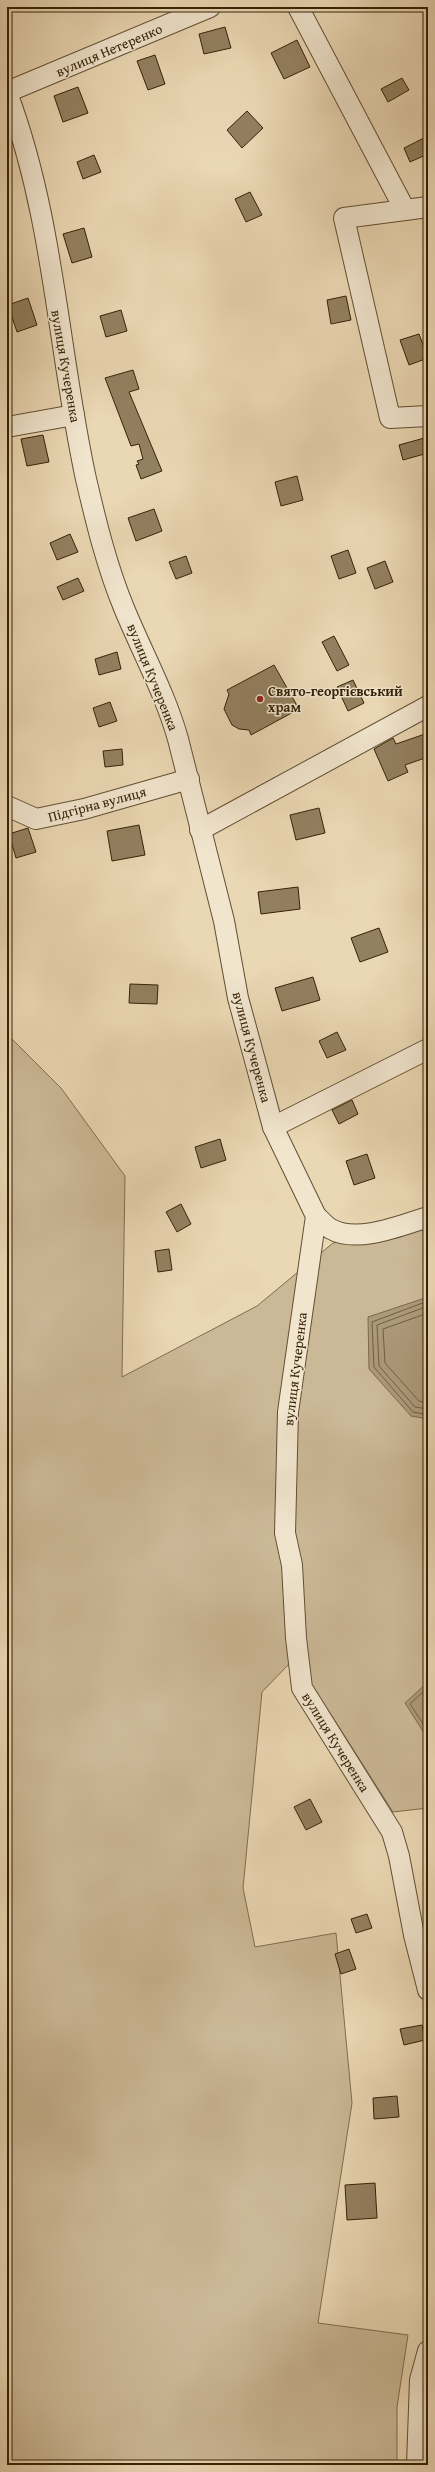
<svg xmlns="http://www.w3.org/2000/svg" width="435" height="2472" font-family="'Gentium Book Plus',serif">
	<style>
		.green { fill: #cbb896; stroke: #806d4e }
		.water { fill: #ac9979; stroke: #7c694b }
		.lines { fill: none; stroke-linecap: round; stroke-linejoin: round }
		.shore { stroke: #705e40; stroke-width: 1 }
		.building { fill: #938060; stroke: #352207 }
		.minor-casing { stroke: #624f32; stroke-width: 22 }
		.minor { stroke: #f1e5ce; stroke-width: 20 }
		.poi-dot { fill: #8f2418; stroke: #f1e5ce; stroke-width: 1.5 }
		.labels { text-anchor: middle; stroke-width: 3; stroke-linejoin: round; paint-order: stroke }
		.street-label { font-size: 14px; fill: #352207; stroke: #f1e5ce }
		.poi-label { font-size: 14px; font-weight: bold; fill: #352207; stroke: #f1e5ce; text-anchor: start }
	</style>
	<rect width="100%" height="100%" fill="#ead7b3"/>
	<filter id="stains"><feTurbulence type="fractalNoise" baseFrequency=".005" numOctaves="4"/><feColorMatrix values="0 0 0 0 .2 0 0 0 0 .09 0 0 0 0 .02 0 0 0 .5 -.17"/></filter>
	<radialGradient id="worn" r=".72"><stop offset=".6" stop-color="#630" stop-opacity="0"/><stop offset="1" stop-color="#630" stop-opacity=".3"/></radialGradient>
	<polygon class="green" points="7,1034 61,1088 125,1176 122,1377 257,1306 333,1243 428,1229 428,1808 393,1812 330,1713 291,1662 262,1692 243,1888 255,1947 336,1933 352,2103 318,2323 408,2335 397,2407 397,2465 7,2465"/>
	<g class="water">
		<polygon points="428,1297 428,1419 411,1416 369,1369 368,1317"/>
		<polygon points="428,1682 428,1739 405,1703"/>
	</g>
	<g class="lines">
		<g class="shore">
			<polyline points="428,1301 372,1322 374,1367 413,1412 428,1415"/>
			<polyline points="428,1306 377,1325 379,1366 415,1407 428,1409"/>
			<polyline points="428,1313 383,1329 385,1363 419,1401 428,1403"/>
			<polyline points="428,1687 410,1704 428,1731"/>
		</g>
	</g>
	<g class="building">
		<polygon points="225,27 231,48 204,54 199,34"/>
		<polygon points="297,40 310,67 284,79 271,53"/>
		<polygon points="155,55 165,84 148,90 137,61"/>
		<polygon points="402,78 409,90 388,102 381,89"/>
		<polygon points="78,87 88,113 63,122 54,96"/>
		<polygon points="247,111 263,128 242,148 227,130"/>
		<polygon points="428,136 428,154 410,162 404,148"/>
		<polygon points="94,155 101,172 83,179 77,162"/>
		<polygon points="250,192 262,215 246,222 235,199"/>
		<polygon points="84,228 92,257 72,263 63,234"/>
		<polygon points="346,296 351,320 331,324 327,300"/>
		<polygon points="28,298 37,325 17,332 8,305"/>
		<polygon points="121,310 127,331 106,337 100,316"/>
		<polygon points="419,334 428,358 409,365 400,340"/>
		<polygon points="133,370 139,389 129,392 162,471 141,479 136,465 139,464 137,461 143,459 139,444 131,446 105,378"/>
		<polygon points="43,435 49,462 27,466 21,439"/>
		<polygon points="428,437 428,453 403,460 399,445"/>
		<polygon points="297,476 303,500 281,506 275,482"/>
		<polygon points="154,509 162,531 136,541 128,518"/>
		<polygon points="70,534 78,552 57,560 50,543"/>
		<polygon points="348,550 356,573 339,579 331,556"/>
		<polygon points="186,556 192,573 176,579 169,562"/>
		<polygon points="385,561 393,582 375,589 367,568"/>
		<polygon points="78,578 84,591 63,600 57,587"/>
		<polygon points="334,636 349,665 337,671 322,642"/>
		<polygon points="117,652 121,669 99,675 95,659"/>
		<polygon points="274,665 299,709 251,735 249,730 239,729 232,725 224,709 229,694 227,690"/>
		<polygon points="353,680 364,703 348,711 337,687"/>
		<polygon points="110,702 117,721 99,727 93,708"/>
		<polygon points="428,733 428,757 405,765 408,772 388,781 374,749 393,738 396,744"/>
		<polygon points="122,749 123,765 105,767 103,751"/>
		<polygon points="319,808 325,833 296,840 290,815"/>
		<polygon points="139,825 145,855 112,861 107,831"/>
		<polygon points="28,828 36,852 16,858 9,834"/>
		<polygon points="298,887 300,909 261,914 258,892"/>
		<polygon points="379,928 388,952 360,962 351,938"/>
		<polygon points="313,977 320,1000 282,1011 275,988"/>
		<polygon points="130,984 158,985 157,1004 129,1003"/>
		<polygon points="337,1032 346,1050 327,1058 319,1041"/>
		<polygon points="352,1100 358,1114 339,1124 332,1110"/>
		<polygon points="220,1139 226,1160 201,1168 195,1147"/>
		<polygon points="367,1154 375,1178 354,1185 346,1161"/>
		<polygon points="181,1204 191,1224 177,1232 166,1212"/>
		<polygon points="169,1249 172,1270 158,1272 155,1251"/>
		<polygon points="310,1799 322,1822 306,1830 294,1807"/>
		<polygon points="367,1914 372,1928 356,1933 351,1919"/>
		<polygon points="349,1949 356,1969 341,1974 335,1954"/>
		<polygon points="422,2025 425,2040 404,2045 400,2029"/>
		<polygon points="397,2096 399,2117 374,2119 373,2098"/>
		<polygon points="375,2183 377,2218 347,2220 345,2185"/>
	</g>
	<g class="lines">
		<g class="minor-casing">
			<g id="minor">
				<polyline points="298,7 405,210 344,218 390,418 428,416"/>
				<polyline points="7,92 210,7"/>
				<path d="M7,93C54,217 58,351 86,479C96,522 107,567 124,608C142,652 165,693 178,739L224,921L238,998L273,1127L316,1216L288,1412L285,1533L292,1565L296,1638L302,1688L392,1832L399,1856L414,1935L428,1990"/>
				<polyline points="405,210 428,207"/>
				<polyline points="7,427 74,415"/>
				<polyline points="7,806 36,819 84,809 189,779"/>
				<polyline points="200,830 428,706"/>
				<polyline points="273,1127 428,1049"/>
				<path d="M316,1216C321,1220 325,1226 331,1229C357,1244 402,1225 428,1217"/>
				<polyline points="417,2465 420,2380 428,2351"/>
			</g>
		</g>
		<use href="#minor" class="minor"/>
	</g>
	<circle class="poi-dot" cx="260" cy="699" r="4"/>
	<g class="labels">
		<g class="street-label">
			<text transform="translate(109 50) rotate(-23)" y="5">вулиця Нетеренко</text>
			<text transform="translate(66 366) rotate(80)" y="5">вулиця Кучеренка</text>
			<text transform="translate(153 677) rotate(68)" y="5">вулиця Кучеренка</text>
			<text transform="translate(97 804) rotate(-15)" y="5">Підгірна вулиця</text>
			<text transform="translate(252 1047) rotate(75)" y="5">вулиця Кучеренка</text>
			<text transform="translate(295 1369) rotate(-83)" y="5">вулиця Кучеренка</text>
			<text transform="translate(336 1742) rotate(58)" y="5">вулиця Кучеренка</text>
		</g>
		<g class="poi-label">
			<text x="268" y="696">Свято-георгієвський<tspan x="268" dy="16">храм</tspan></text>
		</g>
	</g>
	<rect width="435" height="2472" fill="none" stroke="#ead7b3" stroke-width="24"/>
	<rect x="8" y="8" width="419" height="2456" fill="none" stroke="#352207" stroke-width="2"/>
	<rect x="12" y="12" width="411" height="2448" fill="none" stroke="#352207"/>
	<rect width="100%" height="100%" filter="url(#stains)"/>
	<rect width="100%" height="100%" fill="url(#worn)"/>
</svg>
